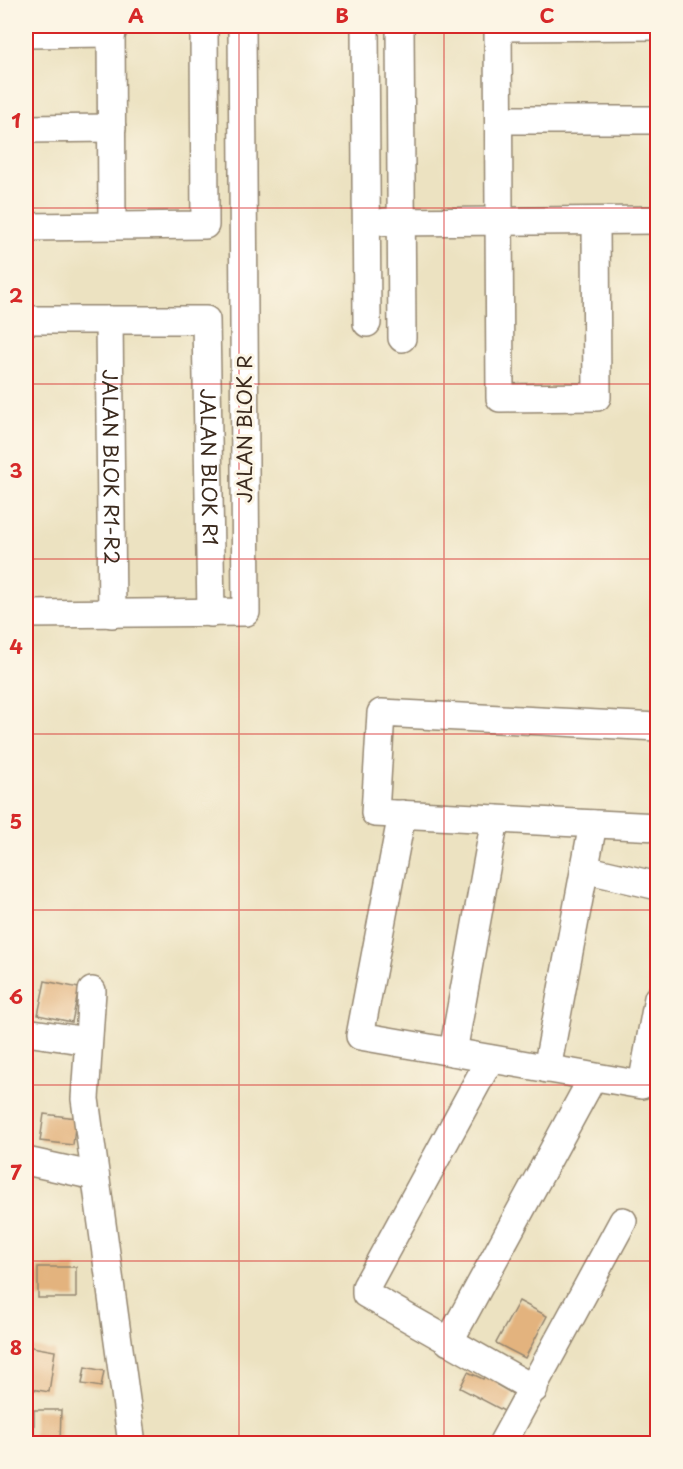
<svg xmlns="http://www.w3.org/2000/svg" width="683" height="1469" font-family="'Playpen Sans',sans-serif">
	<style>
		.building { fill: #e3b37e }
		.lines { fill: none; stroke-linecap: round; stroke-linejoin: round }
		.street-casing { stroke: #948670; stroke-width: 30 }
		.street { stroke: #fff; stroke-width: 27 }
		.grid { fill: none; stroke: #d62828; stroke-width: 1.5; stroke-opacity: 0.55 }
		.labels { text-anchor: middle; stroke-width: 6; stroke-linejoin: round; paint-order: stroke }
		.street-label { font-size: 20px; fill: #3b2a1e; stroke: #fcf5e5 }
		.neatline { fill: none; stroke: #d62828; stroke-width: 2 }
		.grid-label { font-size: 20px; text-anchor: middle; font-weight: bold; fill: #d62828 }
	</style>
	<rect width="100%" height="100%" fill="#fcf5e5"/>
	<filter id="ink" filterUnits="userSpaceOnUse"><feTurbulence type="fractalNoise" baseFrequency=".0167" numOctaves="2"/><feDisplacementMap in="SourceGraphic" scale="12" xChannelSelector="R" yChannelSelector="G"/><feConvolveMatrix kernelMatrix="1 2 1 2 8 2 1 2 1" color-interpolation-filters="sRGB"/></filter>
	<filter id="wash" filterUnits="userSpaceOnUse"><feTurbulence type="fractalNoise" baseFrequency=".008" numOctaves="4" result="noise"/><feDisplacementMap in="SourceGraphic" scale="24" xChannelSelector="R" yChannelSelector="G"/><feGaussianBlur stdDeviation="1.35" result="paint"/><feColorMatrix in="noise" values="0 0 0 0 0 0 0 0 0 0 0 0 0 0 0 0 0 1.4 0 .05"/><feComposite in="paint" operator="in"/></filter>
	<g filter="url(#wash)">
		<rect width="100%" height="100%" fill="#ece2c1"/>
		<g id="blocks">
			<g class="building">
				<polygon points="45,981 79,988 72,1022 38,1015"/>
				<polygon points="26,1053 32,1055 27,1083 26,1083"/>
				<polygon points="44,1114 76,1118 73,1145 40,1141"/>
				<rect x="38" y="1267" width="38" height="31"/>
				<polygon points="519,1301 547,1316 525,1358 496,1343"/>
				<polygon points="26,1346 55,1351 49,1392 26,1388"/>
				<polygon points="85,1367 104,1371 101,1387 82,1384"/>
				<polygon points="487,1371 500,1379 497,1385 513,1394 504,1411 460,1388 468,1372 483,1379"/>
				<polygon points="34,1410 61,1410 60,1444 34,1444"/>
			</g>
		</g>
	</g>
	<g filter="url(#ink)">
		<use href="#blocks" fill-opacity="0" stroke="#948670" stroke-width="1.5"/>
		<g class="lines">
			<g class="street-casing">
				<g id="street">
					<polyline points="111,26 112,226"/>
					<polyline points="365,26 367,323"/>
					<polyline points="400,26 402,338"/>
					<polyline points="498,26 500,398 597,397 596,221"/>
					<polyline points="498,27 658,26"/>
					<polyline points="26,34 112,33"/>
					<polyline points="499,120 658,120"/>
					<polyline points="26,129 112,128"/>
					<polyline points="385,222 658,220"/>
					<polyline points="26,227 205,225 204,26"/>
					<path id="s1" d="M26,320H206L211,613"/>
					<path id="s2" d="M109,320L112,614"/>
					<polyline points="26,614 246,612 242,26"/>
					<polyline points="658,727 381,713 375,813 658,827"/>
					<polyline points="402,814 360,1036 642,1085 658,998"/>
					<polyline points="584,869 658,886"/>
					<polyline points="92,991 85,1099 132,1444"/>
					<polyline points="26,1032 88,1041"/>
					<polyline points="453,1052 495,819"/>
					<polyline points="490,1059 366,1287 366,1294 534,1389"/>
					<polyline points="547,1069 593,824"/>
					<polyline points="26,1161 95,1176"/>
					<polyline points="449,1342 593,1077"/>
					<polyline points="502,1444 623,1221"/>
				</g>
			</g>
			<use href="#street" class="street"/>
		</g>
	</g>
	<path class="grid" d="M239,26V1444M444,26V1444M26,208H658M26,384H658M26,559H658M26,734H658M26,910H658M26,1085H658M26,1261H658"/>
	<g class="labels">
		<g class="street-label">
			<text transform="translate(245 429) rotate(-90)" y="7">JALAN BLOK R</text>
			<text dy="7" stroke="none"><textPath href="#s1" startOffset="327">JALAN BLOK R1</textPath></text>
			<text dy="7" stroke="none"><textPath href="#s2" startOffset="147">JALAN BLOK R1-R2</textPath></text>
		</g>
	</g>
	<rect width="683" height="1469" fill="none" stroke="#fcf5e5" stroke-width="66"/>
	<rect x="33" y="33" width="617" height="1403" class="neatline"/>
	<g class="grid-label">
		<text x="136" y="23">A</text>
		<text x="342" y="23">B</text>
		<text x="547" y="23">C</text>
		<text x="16" y="128">1</text>
		<text x="16" y="303">2</text>
		<text x="16" y="478">3</text>
		<text x="16" y="654">4</text>
		<text x="16" y="829">5</text>
		<text x="16" y="1004">6</text>
		<text x="16" y="1180">7</text>
		<text x="16" y="1355">8</text>
	</g>
</svg>
